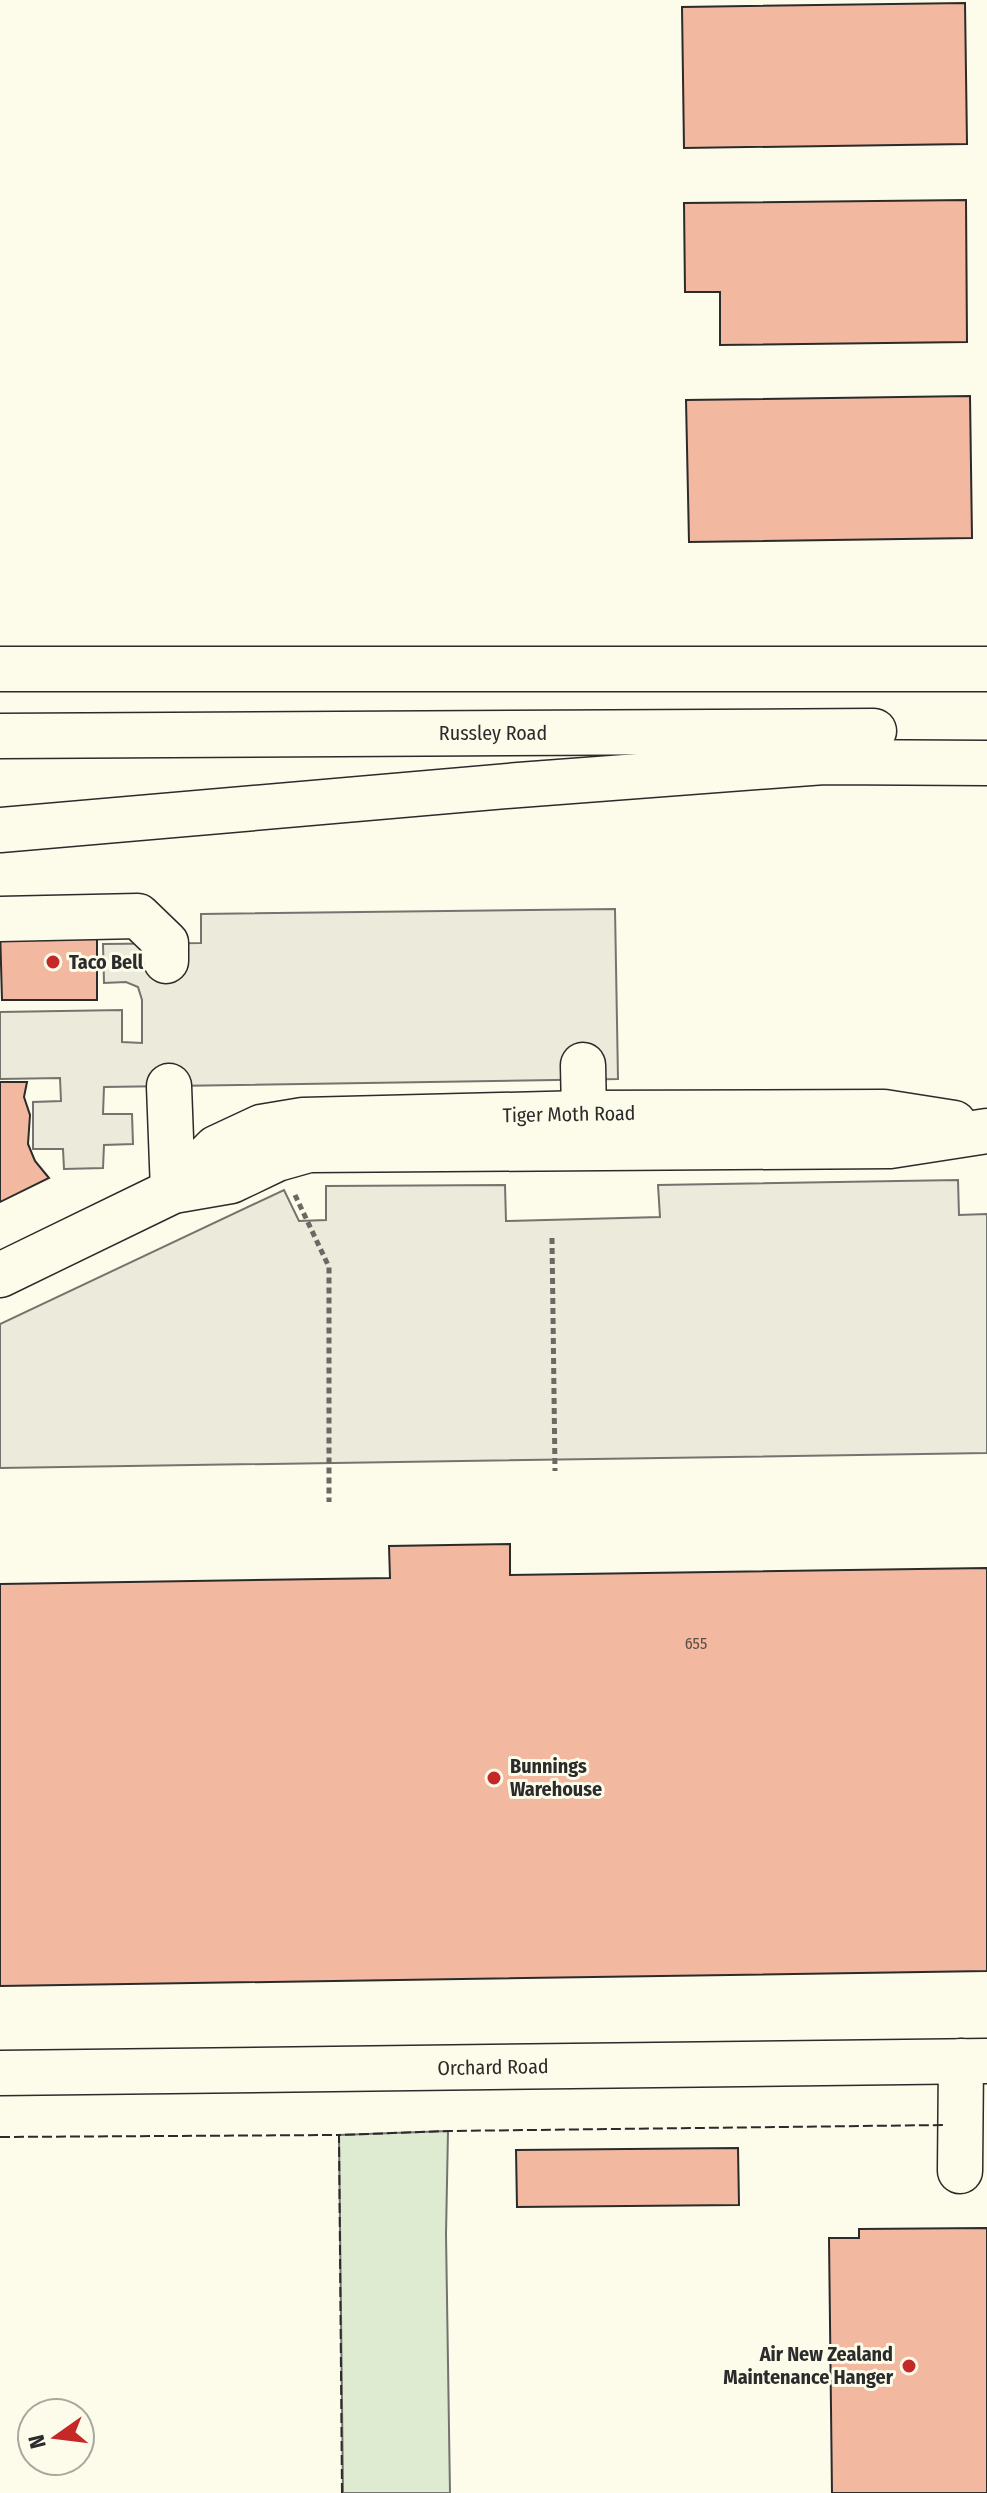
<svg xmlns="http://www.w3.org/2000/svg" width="987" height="2493" font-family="'Fira Sans Condensed',sans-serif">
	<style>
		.green { fill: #deebd1; stroke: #74746e; stroke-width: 2 }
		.parking { fill: #eceadb; stroke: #74746e; stroke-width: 2 }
		.building { fill: #f2b8a0; stroke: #2b2b2b; stroke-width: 2 }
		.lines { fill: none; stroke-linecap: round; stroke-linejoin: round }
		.minor-casing { stroke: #2b2b2b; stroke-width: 47 }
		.highway-casing { stroke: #2b2b2b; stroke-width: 47 }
		.path { stroke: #6a6964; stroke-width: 5; stroke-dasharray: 6 4; stroke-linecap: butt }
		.minor { stroke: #fdfbea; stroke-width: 44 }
		.highway { stroke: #fdfbea; stroke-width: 44 }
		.fence { stroke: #2b2b2b; stroke-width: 2; stroke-dasharray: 10 4; stroke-linecap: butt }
		.poi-dot { fill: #c62828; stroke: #fdfbea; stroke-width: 3 }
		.labels { text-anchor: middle; stroke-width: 6; stroke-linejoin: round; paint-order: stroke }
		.number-label { font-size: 16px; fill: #5d4e48 }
		.street-label { font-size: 20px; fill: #2b2b2b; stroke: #fdfbea }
		.poi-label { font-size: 20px; font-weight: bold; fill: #2b2b2b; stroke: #fdfbea; text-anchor: start }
	</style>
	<rect width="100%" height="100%" fill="#fdfbea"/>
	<polygon class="green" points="448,2131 446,2234 450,2493 343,2493 339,2135"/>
	<g class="parking">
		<polygon points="615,909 618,1079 104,1087 103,1114 132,1114 133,1144 104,1145 103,1168 64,1169 63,1149 33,1149 33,1102 61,1101 60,1078 0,1079 0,1012 122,1010 122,1042 142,1043 142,1000 138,987 126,982 104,983 103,944 201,943 201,914"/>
		<polygon points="958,1180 959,1215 987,1214 987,1453 0,1468 0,1324 284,1190 299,1221 326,1220 326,1186 505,1185 506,1221 660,1217 658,1185"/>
	</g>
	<g class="building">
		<polygon points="965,3 967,144 684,148 682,7"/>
		<polygon points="966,200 967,342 720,345 720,292 685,292 684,203"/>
		<polygon points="970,396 972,538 689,542 686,400"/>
		<polygon points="0,928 97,928 97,1000 2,1000"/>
		<polygon points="0,1082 27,1082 24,1097 30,1115 28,1144 35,1161 49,1178 0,1202"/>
		<polygon points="510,1544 510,1575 987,1568 987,1971 0,1986 0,1584 390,1578 389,1546"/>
		<polygon points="738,2148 739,2205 517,2207 516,2150"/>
		<polygon points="987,2228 987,2493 832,2493 829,2238 859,2238 859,2229"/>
	</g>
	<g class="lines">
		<g class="minor-casing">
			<g id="minor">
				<polyline points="0,919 138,916 166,943 166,961"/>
				<polyline points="583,1065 584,1113"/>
				<polyline points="169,1086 173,1191"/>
				<polyline points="173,1191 216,1148 261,1127 303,1120 584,1113 884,1112 954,1123"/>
				<polyline points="0,1275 173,1191 231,1181 277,1159 309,1150 890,1146 987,1131"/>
				<polyline points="0,2073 987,2061"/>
				<polyline points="960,2171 961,2061"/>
			</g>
		</g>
		<g class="highway-casing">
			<g id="highway">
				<polyline points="0,669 987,669"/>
				<polyline points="0,736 874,731"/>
				<polyline points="0,830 519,785 824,762 987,763"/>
			</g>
		</g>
		<g class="path">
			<polyline points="295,1195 329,1267 329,1502"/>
			<polyline points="552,1238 555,1471"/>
		</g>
		<use href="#minor" class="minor"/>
		<use href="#highway" class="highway"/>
		<g class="fence">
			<polyline points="0,2137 339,2135"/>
			<polyline points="342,2493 339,2135 448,2131 945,2125"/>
		</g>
	</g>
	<g class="poi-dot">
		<circle cx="53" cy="962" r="8"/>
		<circle cx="494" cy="1778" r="8"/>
		<circle cx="909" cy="2366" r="8"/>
	</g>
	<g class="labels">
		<g class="number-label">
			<text x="696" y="1649">655</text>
		</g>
		<g class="street-label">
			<text x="493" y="740">Russley Road</text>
			<text transform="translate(569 1114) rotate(-1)" y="7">Tiger Moth Road</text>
			<text transform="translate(493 2067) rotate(-1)" y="7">Orchard Road</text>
		</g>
		<g class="poi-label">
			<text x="69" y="969">Taco Bell</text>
			<text x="510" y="1773">Bunnings<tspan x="510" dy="23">Warehouse</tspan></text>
			<text x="893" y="2361" text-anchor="end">Air New Zealand<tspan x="893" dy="23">Maintenance Hanger</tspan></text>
		</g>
	</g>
	<g transform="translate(56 2437) rotate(256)"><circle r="38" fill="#fdfbea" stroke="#a9a89e" stroke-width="2"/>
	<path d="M0-6L14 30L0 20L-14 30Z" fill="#c62828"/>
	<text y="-12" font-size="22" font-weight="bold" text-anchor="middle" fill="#2b2b2b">N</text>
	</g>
</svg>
